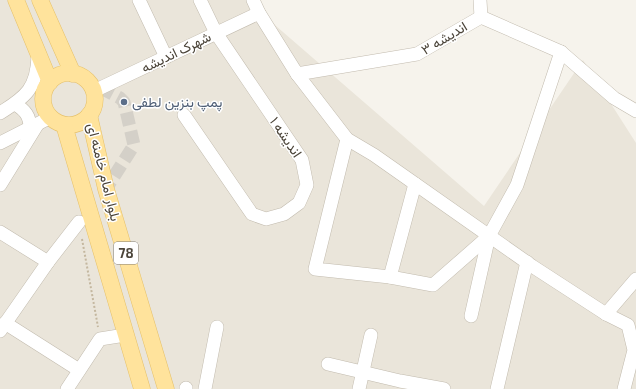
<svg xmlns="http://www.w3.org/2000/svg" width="636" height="389" font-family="'Exo 2',Vazirmatn,sans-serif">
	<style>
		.residential { fill: #eae5da }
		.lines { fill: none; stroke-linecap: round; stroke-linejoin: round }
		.minor-tunnel { stroke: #d4d0c8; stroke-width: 13; stroke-dasharray: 13 6; stroke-linecap: butt }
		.minor-casing { stroke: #c2bbae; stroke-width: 14 }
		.major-casing { stroke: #e6c16a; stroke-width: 17 }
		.path { stroke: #c4b79f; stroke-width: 2; stroke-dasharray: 2 2; stroke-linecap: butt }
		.minor { stroke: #fff; stroke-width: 13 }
		.major { stroke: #ffe39c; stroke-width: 16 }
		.service-dot { fill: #5c6f8a; stroke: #fff; stroke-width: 1.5 }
		.labels { text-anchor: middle; stroke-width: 3; stroke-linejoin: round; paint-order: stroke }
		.shield { fill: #fff; stroke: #817c74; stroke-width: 1 }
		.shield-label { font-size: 13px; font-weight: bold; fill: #4b4439 }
		.street-label { font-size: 14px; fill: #4b4439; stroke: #fff }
		.service-label { font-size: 14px; fill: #4e5e75; stroke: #fff; text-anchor: start }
	</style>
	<rect width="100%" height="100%" fill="#f6f3ec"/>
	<polygon class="residential" points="0,0 255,0 261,13 484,206 583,60 636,143 636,389 0,389"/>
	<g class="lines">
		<polyline class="minor-tunnel" points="101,88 120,98 124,102 134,145 106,189"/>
		<g class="minor-casing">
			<g id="minor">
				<polyline points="139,0 166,57"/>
				<polyline points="253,0 259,13 297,74 417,54 481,17 561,52 614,98 636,111"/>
				<polyline points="480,0 481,17"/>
				<polyline points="297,74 347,139 374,155 532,266 606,314 628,325 634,350 624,389"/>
				<polyline points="94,91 259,13"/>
				<path d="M15,104C25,110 30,116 30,128"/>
				<path d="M0,113C26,97 37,88 38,56"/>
				<polyline points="184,115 252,214 266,219 284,214 299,203 307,185 302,160 216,33 200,0"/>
				<polyline points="347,139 315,269 390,277 433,285 489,236"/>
				<polyline points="0,143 51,117"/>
				<polyline points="0,185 37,125"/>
				<polyline points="0,232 48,262"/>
				<polyline points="390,277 415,184"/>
				<polyline points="606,314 636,279"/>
				<polyline points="471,316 489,236 517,185 561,52"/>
				<polyline points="5,323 79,370"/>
				<polyline points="0,331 48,262 79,222"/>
				<polyline points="328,364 400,381 444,389"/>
				<polyline points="186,388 186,389"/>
				<polyline points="67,389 100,339 125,335"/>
				<polyline points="205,389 217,327"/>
				<polyline points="359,389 371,335"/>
				<polyline points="497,389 527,262"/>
			</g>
		</g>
		<g class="major-casing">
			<g id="major">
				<polyline points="16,0 50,82"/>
				<polyline points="40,0 73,74"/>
				<circle cx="69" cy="99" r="26"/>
				<polyline points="89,115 106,189 166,389"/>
				<polyline points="64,125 142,389"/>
			</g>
		</g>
		<polyline class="path" points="82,239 98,327"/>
		<use href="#minor" class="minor"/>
		<use href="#major" class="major"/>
	</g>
	<circle class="service-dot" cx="124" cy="102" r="4"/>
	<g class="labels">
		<rect class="shield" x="114" y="242" width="24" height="22" rx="3"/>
		<g class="shield-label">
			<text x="126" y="258">78</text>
		</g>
		<g class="street-label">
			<text transform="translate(444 38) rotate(-31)" y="5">اندیشه ۳</text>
			<text transform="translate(176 52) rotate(-26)" y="5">شهرک اندیشه</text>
			<text transform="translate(286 137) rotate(56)" y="5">اندیشه ۱</text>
			<text transform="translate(104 172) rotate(76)" y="5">بلوار امام خامنه ای</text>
		</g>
		<g class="service-label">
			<text x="132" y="107">پمپ بنزین لطفی</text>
		</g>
	</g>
</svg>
